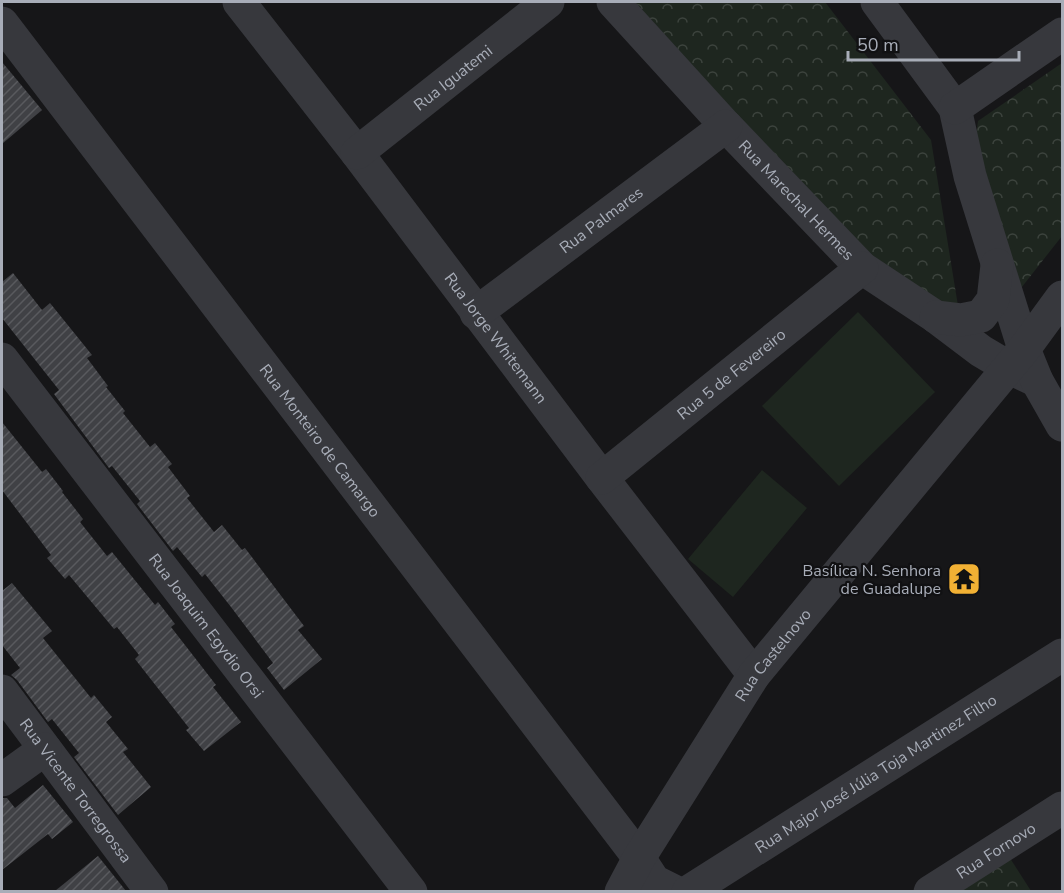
<svg xmlns="http://www.w3.org/2000/svg" width="1064" height="893" font-family="'Nunito Sans',sans-serif">
	<style>
		.park { fill: url(#park-crowns) }
		.pitch { fill: #1e261f }
		.building { fill: url(#building-hatch) }
		.lines { fill: none; stroke-linecap: round; stroke-linejoin: round }
		.minor { stroke: #37383d; stroke-width: 33 }
		.labels { text-anchor: middle; stroke-width: 4.5; stroke-linejoin: round; paint-order: stroke }
		.street-label { font-size: 16px; fill: #a8adb8; stroke: #111113 }
		.poi-label { font-size: 16px; fill: #a8adb8; stroke: #111113; text-anchor: end }
	</style>
	<defs>
		<pattern id="park-crowns" width="20" height="18" patternUnits="userSpaceOnUse" patternTransform="scale(1.5)"><rect width="20" height="18" fill="#1e261f"/><path d="M2 6a3 3 0 1 1 6 0M12 15a3 3 0 1 1 6 0" fill="none" stroke="#3c433d"/></pattern>
		<pattern id="building-hatch" width="6" height="6" patternUnits="userSpaceOnUse" patternTransform="scale(1.5)"><rect width="6" height="6" fill="#404145"/><path d="M-1 1l2-2M0 6l6-6M5 7l2-2" fill="none" stroke="#595a5e"/></pattern>
	</defs>
	<rect width="100%" height="100%" fill="#161618"/>
	<g class="park">
		<polygon points="624,2 825,2 931,140 958,306 902,291"/>
		<polygon points="1062,63 1062,236 1010,302 974,150 978,121"/>
		<polygon points="1008,855 1031,891 950,892"/>
	</g>
	<g class="pitch">
		<polygon points="858,312 935,392 839,486 762,406"/>
		<polygon points="762,470 807,508 733,597 688,559"/>
	</g>
	<g class="building">
		<polygon points="2,62 42,110 2,144"/>
		<polygon points="13,273 42,310 50,303 92,355 87,358 108,386 106,387 125,411 123,413 150,447 155,443 172,464 168,467 190,496 187,498 214,532 222,525 242,550 245,548 304,626 298,630 322,659 284,690 267,668 273,663 231,607 205,574 202,577 177,547 173,551 137,504 140,501 112,466 109,468 54,394 59,390 2,318 2,282"/>
		<polygon points="2,422 42,472 46,469 63,491 62,492 83,519 80,522 107,556 112,552 155,605 158,602 175,624 171,627 216,685 213,687 241,722 204,751 186,730 189,728 135,659 139,655 117,627 114,629 69,575 65,579 47,558 51,555 2,490"/>
		<polygon points="12,583 52,631 43,638 91,698 94,695 112,717 106,722 128,749 123,752 151,787 118,815 74,757 79,753 52,719 48,722 17,680 11,675 20,668 2,645 2,591"/>
		<polygon points="43,785 73,822 52,839 48,834 2,870 2,798 7,798 15,808"/>
		<polygon points="98,856 126,891 55,891"/>
	</g>
	<g class="lines">
		<g class="minor">
			<path id="s1" d="M239,2L357,153L602,478L754,675"/>
			<path id="s2" d="M613,2L726,126L862,268L936,317L981,351L1008,367L1037,381"/>
			<polyline points="877,2 955,108 970,176 1024,349 1037,381 1062,425"/>
			<path id="s3" d="M2,23L639,858L654,881L676,892"/>
			<polyline points="955,108 1062,34"/>
			<path id="s4" d="M357,153L548,2"/>
			<path id="s5" d="M476,313L726,126"/>
			<polyline points="936,317 961,320 981,316 993,300 997,265"/>
			<path id="s6" d="M2,359L411,892"/>
			<path id="s7" d="M602,478L862,268"/>
			<path id="s8" d="M2,691L152,892"/>
			<polyline points="2,780 45,749"/>
			<path id="s9" d="M621,892L639,858L754,675L1024,349L1062,297"/>
			<path id="s10" d="M688,892L1062,655"/>
			<path id="s11" d="M930,892L1062,808"/>
		</g>
	</g>
	<defs>
		<g id="temple-square" transform="scale(1.725)"><rect x="-9" y="-9" width="18" height="18" rx="4" fill="#f2b134" stroke="#111113"/><path d="M0-6L5-2H3V0L6.5 2.5H4V6H1.5V3h-3V6H-4V2.5H-6.5L-3 0V-2H-5Z" fill="#111"/></g>
	</defs>
	<g fill-rule="evenodd">
		<use href="#temple-square" x="964" y="579"/>
	</g>
	<g class="labels">
		<g class="street-label">
			<text dy="6" stroke="none"><textPath href="#s4" startOffset="122">Rua Iguatemi</textPath></text>
			<text dy="6" stroke="none"><textPath href="#s2" startOffset="270">Rua Marechal Hermes</textPath></text>
			<text dy="6" stroke="none"><textPath href="#s5" startOffset="156">Rua Palmares</textPath></text>
			<text dy="6" stroke="none"><textPath href="#s1" startOffset="423">Rua Jorge Whitemann</textPath></text>
			<text dy="6" stroke="none"><textPath href="#s7" startOffset="166">Rua 5 de Fevereiro</textPath></text>
			<text dy="6" stroke="none"><textPath href="#s3" startOffset="525">Rua Monteiro de Camargo</textPath></text>
			<text dy="6" stroke="none"><textPath href="#s6" startOffset="336">Rua Joaquim Egydio Orsi</textPath></text>
			<text dy="6" stroke="none"><textPath href="#s9" startOffset="282">Rua Castelnovo</textPath></text>
			<text dy="6" stroke="none"><textPath href="#s10" startOffset="222">Rua Major José Júlia Toja Martinez Filho</textPath></text>
			<text dy="6" stroke="none"><textPath href="#s8" startOffset="124">Rua Vicente Torregrossa</textPath></text>
			<text dy="6" stroke="none"><textPath href="#s11" startOffset="78">Rua Fornovo</textPath></text>
		</g>
		<g class="poi-label">
			<text x="941" y="576">Basílica N. Senhora<tspan x="941" dy="18">de Guadalupe</tspan></text>
		</g>
	</g>
	<rect width="1064" height="893" fill="none" stroke="#a8adb8" stroke-width="6"/>
	<path d="M848 51v9h171v-9" fill="none" stroke="#a8adb8" stroke-width="3"/>
	<text x="857" y="51" font-size="18" fill="#a8adb8" stroke="#111113" stroke-width="4.5" paint-order="stroke">50 m</text>
</svg>
